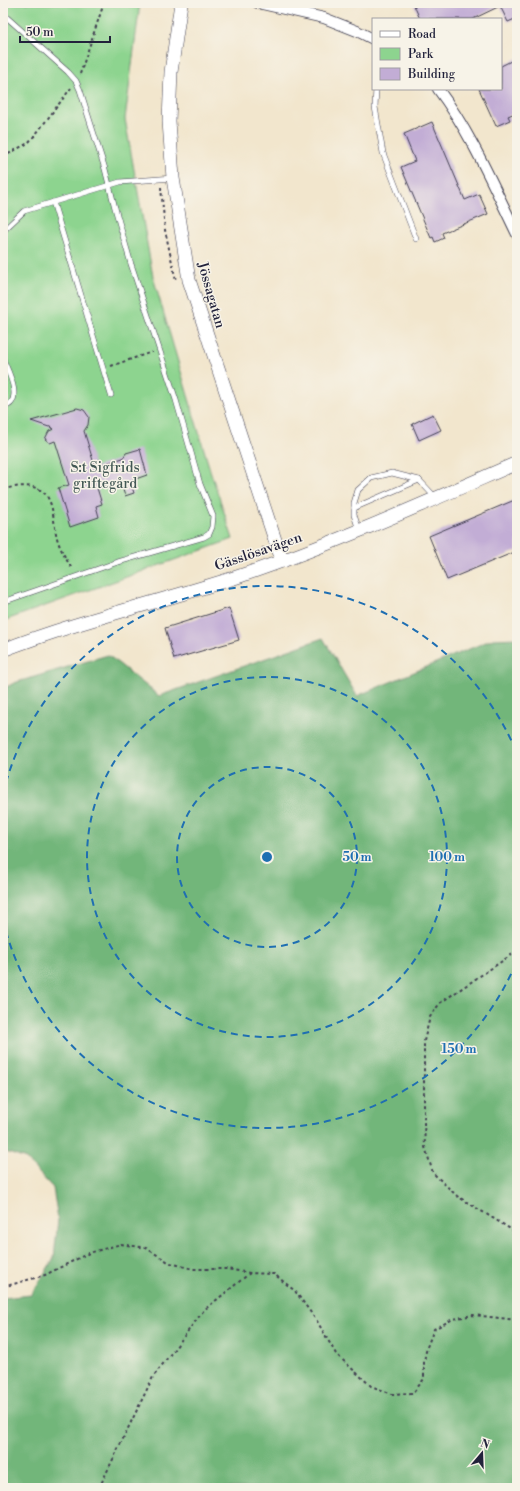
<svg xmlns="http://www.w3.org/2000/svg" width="520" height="1491" font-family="'Libre Bodoni',serif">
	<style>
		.green { fill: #8dd48f; stroke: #587b65 }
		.forest { fill: #72b67a; stroke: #4a6c5a }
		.building { fill: #c2add5 }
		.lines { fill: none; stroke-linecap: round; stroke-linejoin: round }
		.service-casing { stroke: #413f51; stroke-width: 6 }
		.minor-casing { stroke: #413f51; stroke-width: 12 }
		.tertiary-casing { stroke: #413f51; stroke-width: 14 }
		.path { stroke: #413f51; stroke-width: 2; stroke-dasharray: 3 3; stroke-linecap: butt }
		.service { stroke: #fff; stroke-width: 5 }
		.minor { stroke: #fff; stroke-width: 10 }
		.tertiary { stroke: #fff; stroke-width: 13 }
		.ring { fill: none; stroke: #1f6fb2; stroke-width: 2; stroke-dasharray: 7 5 }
		.labels { text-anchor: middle; stroke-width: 3; stroke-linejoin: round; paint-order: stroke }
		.street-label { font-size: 14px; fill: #22223b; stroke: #f7f3e8 }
		.park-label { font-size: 14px; fill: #425754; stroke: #f7f3e8 }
		.centre { fill: #1f6fb2; stroke: #f7f3e8; stroke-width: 2 }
		.ring-label { font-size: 12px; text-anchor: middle; font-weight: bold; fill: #1f6fb2; stroke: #f7f3e8; stroke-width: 3; stroke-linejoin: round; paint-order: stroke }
	</style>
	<rect width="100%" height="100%" fill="#f7f3e8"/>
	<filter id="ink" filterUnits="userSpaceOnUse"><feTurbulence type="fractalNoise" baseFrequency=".025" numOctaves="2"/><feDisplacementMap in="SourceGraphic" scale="8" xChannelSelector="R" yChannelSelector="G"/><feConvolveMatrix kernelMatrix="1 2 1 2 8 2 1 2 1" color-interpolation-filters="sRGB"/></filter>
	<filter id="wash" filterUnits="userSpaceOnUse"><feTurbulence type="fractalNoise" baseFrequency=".012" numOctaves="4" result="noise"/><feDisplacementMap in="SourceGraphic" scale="16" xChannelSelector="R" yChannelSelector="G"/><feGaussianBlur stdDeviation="0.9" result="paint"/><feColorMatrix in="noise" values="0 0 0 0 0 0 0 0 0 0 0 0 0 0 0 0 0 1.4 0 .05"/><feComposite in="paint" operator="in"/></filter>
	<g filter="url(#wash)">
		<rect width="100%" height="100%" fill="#f2e6cd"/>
		<polygon class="green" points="3,3 140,3 125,119 153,277 210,470 233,539 3,621"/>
		<polygon class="forest" points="323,638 357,696 493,639 517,638 517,1488 3,1488 3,1298 31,1295 54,1258 58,1219 53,1188 26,1159 3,1151 3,689 14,683 108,655 159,696"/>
		<g id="blocks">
			<g class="building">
				<polygon points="413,3 517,3 517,18 508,22 500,6 473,19 420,19"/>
				<polygon points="517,58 517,112 508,116 510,120 496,126 479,89 501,89 501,66"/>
				<polygon points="432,122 465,200 479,194 488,214 442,233 444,238 435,242 433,237 431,238 401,167 415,161 404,134"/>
				<polygon points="77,408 84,410 89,417 88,425 84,431 95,467 123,458 126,453 140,449 147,475 130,481 134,493 125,496 120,481 97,488 102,504 96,506 99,517 70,527 58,488 69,485 55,441 50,443 45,439 49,431 54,429 50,427 51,426 49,427 31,421"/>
				<polygon points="433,414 441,430 419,440 412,424"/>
				<polygon points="517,499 517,551 447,580 429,536"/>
				<polygon points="229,608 239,640 174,659 165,628"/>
			</g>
		</g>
	</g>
	<g filter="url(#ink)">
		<use href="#blocks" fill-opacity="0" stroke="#413f51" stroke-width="1"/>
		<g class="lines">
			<g class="service-casing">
				<g id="service">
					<polyline points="3,14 68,72 76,81 80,90 105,169 115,208 131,264 176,400 200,484 213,516 212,527 209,534 204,537 118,562 3,602"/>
					<polyline points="376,89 375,107 383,153 416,239"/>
					<polyline points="53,202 111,395"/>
					<polyline points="3,231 24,211 120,182 173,178"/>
					<path d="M3,359C8,371 25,403 3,407"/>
					<polyline points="354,508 419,480"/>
					<polyline points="359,530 354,515 354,503 358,490 371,478 392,473 419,480 436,498"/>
				</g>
			</g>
			<g class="minor-casing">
				<g id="minor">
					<polyline points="258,3 324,18 357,31 373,39"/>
					<path d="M438,89C471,133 493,185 517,234"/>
				</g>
			</g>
			<g class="tertiary-casing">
				<g id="tertiary">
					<polyline points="181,3 171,72 169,121 173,178 189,280 278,549 283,561"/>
					<path d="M3,650C80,620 161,602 240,576C334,544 425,503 517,463"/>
				</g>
			</g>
			<g class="path">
				<polyline points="80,74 104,3"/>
				<polyline points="3,157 28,143 36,134 71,88"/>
				<polyline points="161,187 165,230 176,281"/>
				<polyline points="111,366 152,352"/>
				<path d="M3,489C18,486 39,482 48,498C54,508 54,527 57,538C60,549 66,559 72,569"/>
				<polyline points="262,555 263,547"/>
				<polyline points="517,951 440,1003 430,1017 424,1041 424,1122 425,1147 433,1173 457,1196 517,1233"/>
				<polyline points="3,1287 45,1275 89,1253 121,1244 146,1248 170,1263 193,1269 226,1269 250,1273"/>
				<polyline points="99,1488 153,1377 204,1310 250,1273 274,1274 295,1291 317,1321 336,1354 371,1386 392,1394 413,1393 424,1379 424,1361 427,1347 434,1329 453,1319 473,1315 517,1320"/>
			</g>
			<use href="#service" class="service"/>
			<use href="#minor" class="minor"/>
			<use href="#tertiary" class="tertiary"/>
		</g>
	</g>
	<g class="ring">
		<circle cx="267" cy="857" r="90"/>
		<circle cx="267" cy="857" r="180"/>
		<path d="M516 963A271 271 0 0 1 3 920M3 794A271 271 0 0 1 516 751"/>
	</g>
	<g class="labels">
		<g class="street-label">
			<text transform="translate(212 295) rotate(74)" y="5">Jössagatan</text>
			<text transform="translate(258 551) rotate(-19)" y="5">Gässlösavägen</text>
		</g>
		<g class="park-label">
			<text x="105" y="472">S:t Sigfrids<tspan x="105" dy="16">griftegård</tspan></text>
		</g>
	</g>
	<circle cx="267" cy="857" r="6" class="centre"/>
	<g class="ring-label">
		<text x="357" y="861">50 m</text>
		<text x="447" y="861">100 m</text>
		<text x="459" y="1053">150 m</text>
	</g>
	<rect width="520" height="1491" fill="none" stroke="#f7f3e8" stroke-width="16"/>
	<rect x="372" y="18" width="130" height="72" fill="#f7f3e8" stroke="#a29fa3"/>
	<rect x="380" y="31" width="20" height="6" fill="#ffffff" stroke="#a29fa3"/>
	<text x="408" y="38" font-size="12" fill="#22223b">Road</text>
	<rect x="380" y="48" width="20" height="12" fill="#8dd48f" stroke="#a29fa3"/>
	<text x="408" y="58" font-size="12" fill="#22223b">Park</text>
	<rect x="380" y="68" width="20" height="12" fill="#c2add5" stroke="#a29fa3"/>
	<text x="408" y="78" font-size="12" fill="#22223b">Building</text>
	<g transform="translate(482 1453) rotate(19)" stroke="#f7f3e8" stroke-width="3" paint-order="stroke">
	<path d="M0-3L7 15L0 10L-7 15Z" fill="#22223b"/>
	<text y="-6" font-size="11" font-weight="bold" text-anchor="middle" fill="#22223b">N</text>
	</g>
	<path d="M20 36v6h90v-6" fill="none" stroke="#22223b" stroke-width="2"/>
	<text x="26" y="36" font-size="12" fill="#22223b" stroke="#f7f3e8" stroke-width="3" paint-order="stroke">50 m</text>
</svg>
